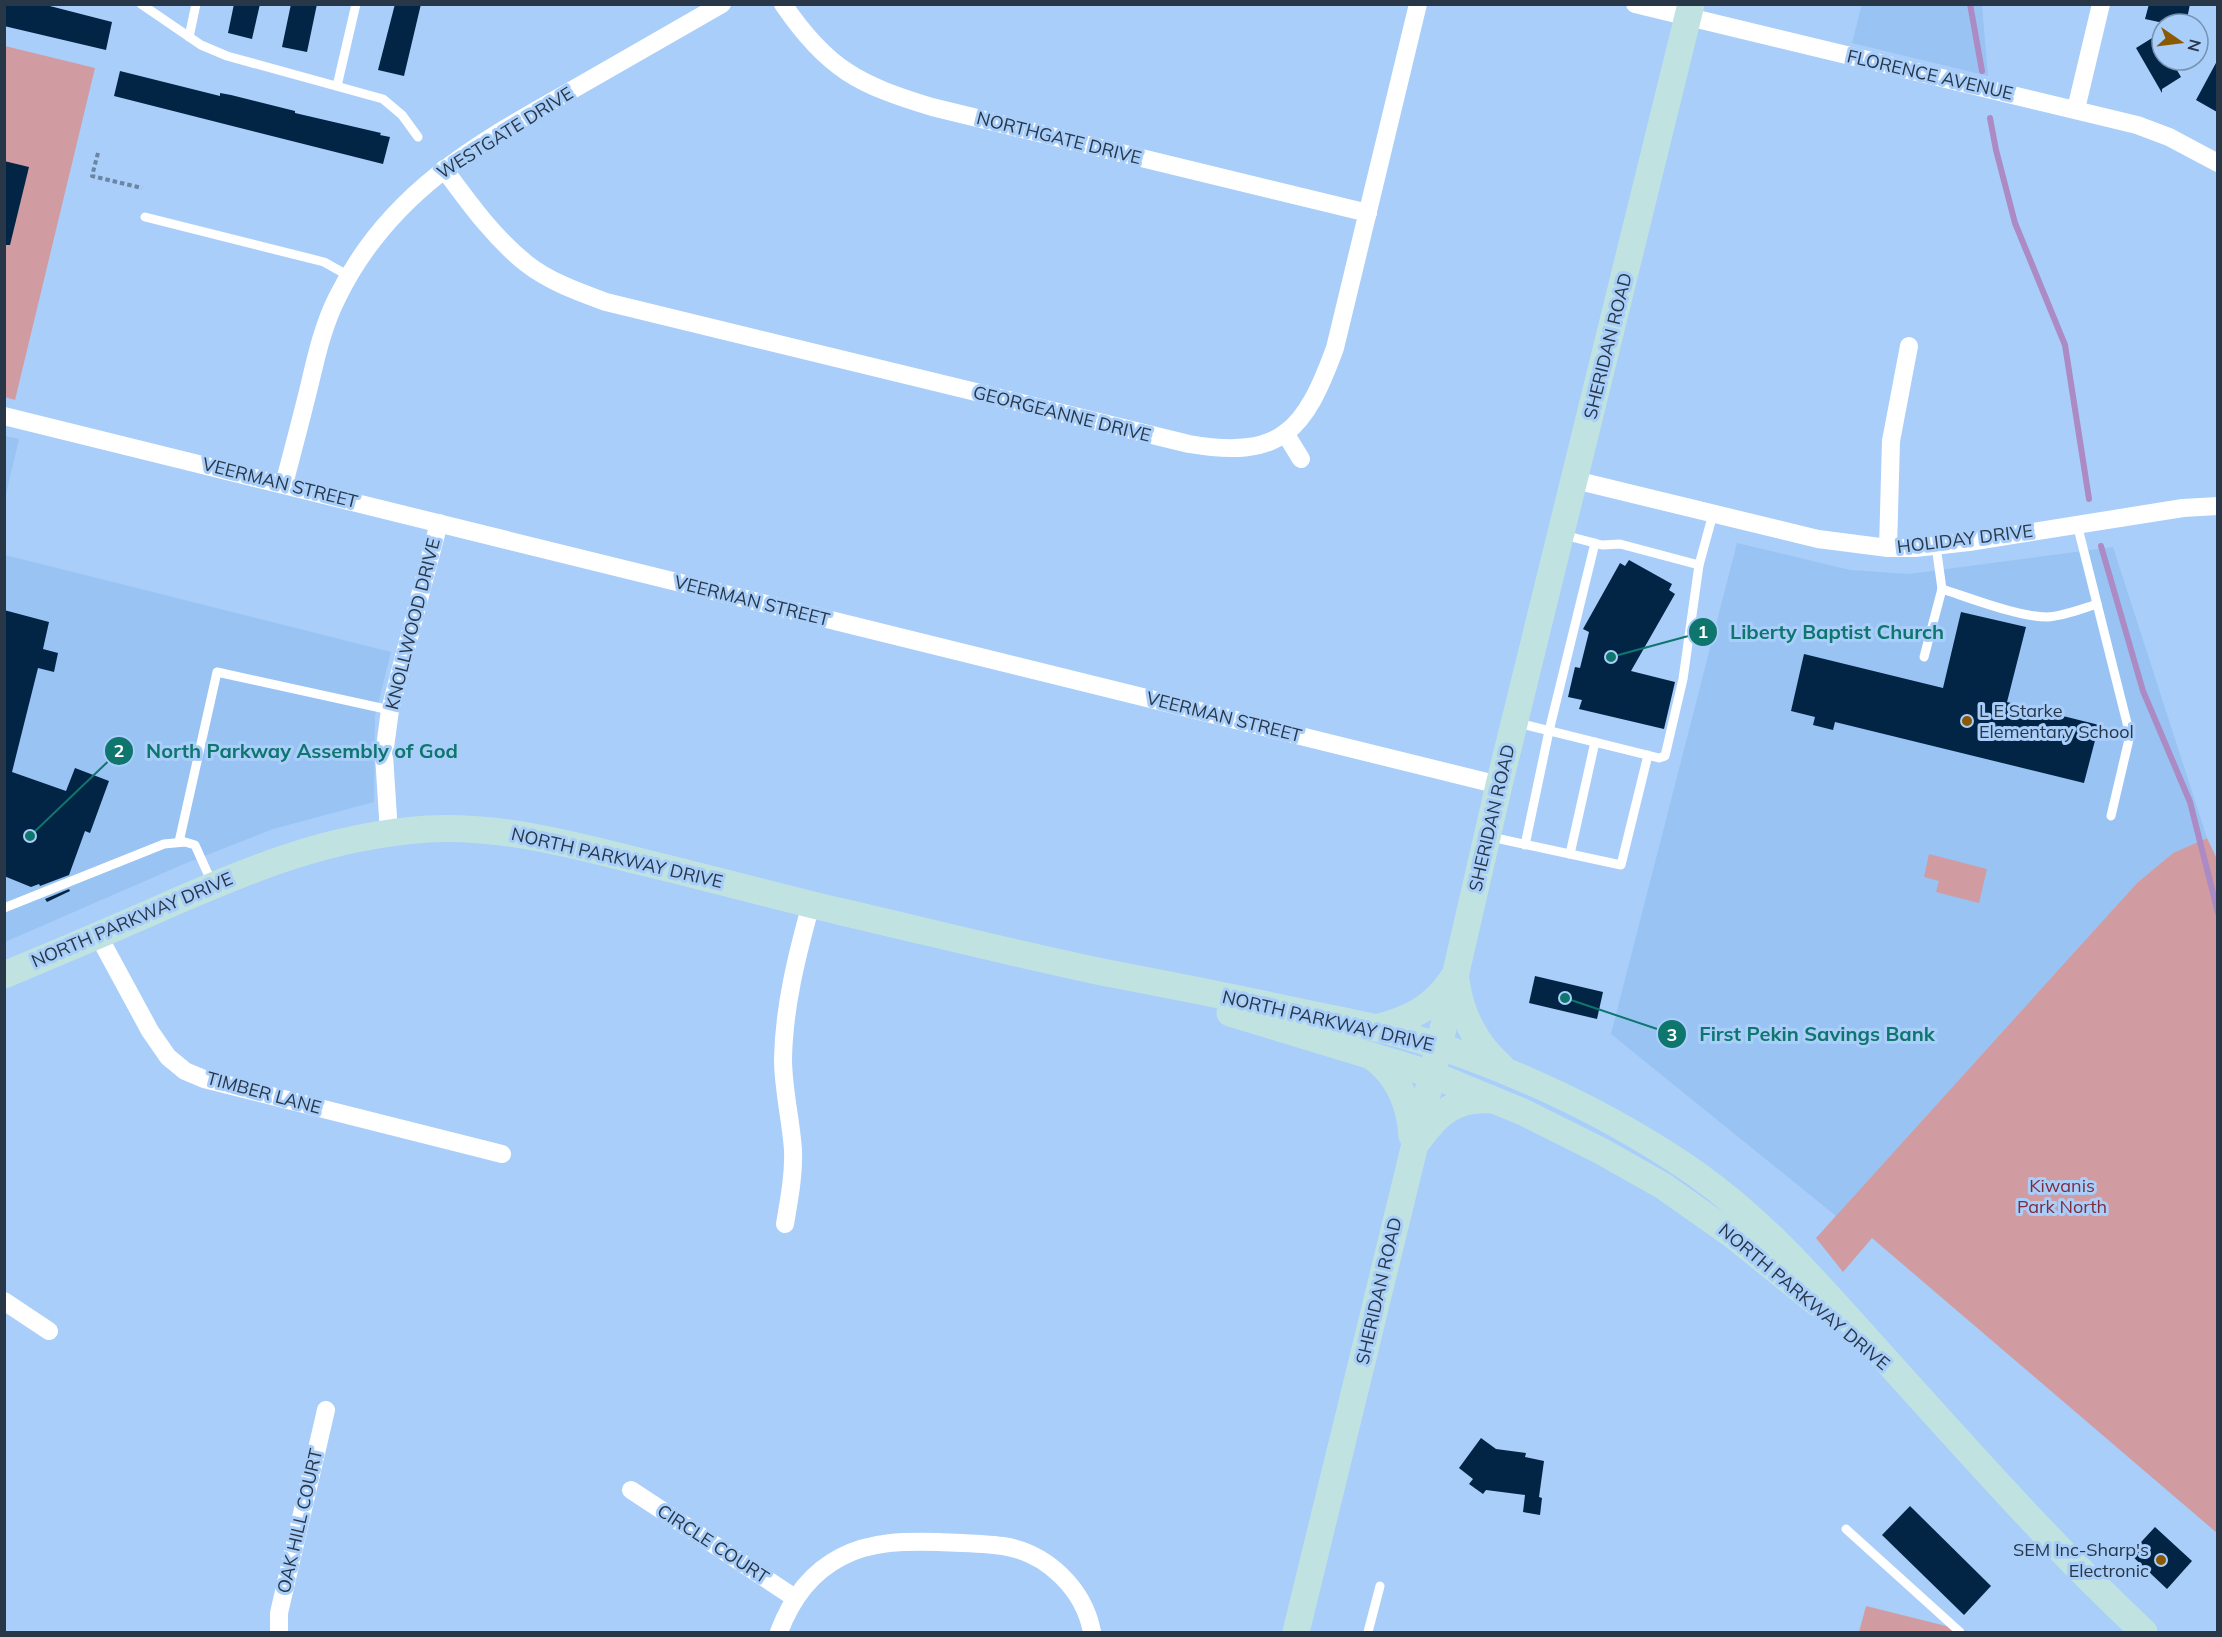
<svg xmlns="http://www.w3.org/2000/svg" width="2222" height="1637" font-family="Mulish,sans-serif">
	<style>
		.built { fill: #99c3f3 }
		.green { fill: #d09ca1 }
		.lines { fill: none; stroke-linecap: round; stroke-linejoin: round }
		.stream { stroke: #ac8ac3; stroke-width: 6 }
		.building { fill: #022546 }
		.path { stroke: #6b85a4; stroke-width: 4; stroke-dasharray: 4.5 3; stroke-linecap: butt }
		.lane { stroke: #fff; stroke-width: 9 }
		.street { stroke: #fff; stroke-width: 18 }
		.secondary { stroke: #c0e3e2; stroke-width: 27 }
		.poi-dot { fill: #8b5903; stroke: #a9cef9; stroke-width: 2 }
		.labels { text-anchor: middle; stroke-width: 6; stroke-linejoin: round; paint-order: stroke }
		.street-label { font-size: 18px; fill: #283748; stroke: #a9cef9 }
		.poi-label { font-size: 18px; fill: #283748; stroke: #a9cef9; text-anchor: start }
		.park-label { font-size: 18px; fill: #812a3c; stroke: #a9cef9 }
		.leader { fill: none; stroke: #0f766e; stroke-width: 2 }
		.callout-dot { fill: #0f766e; stroke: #a9cef9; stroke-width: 2 }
		.mark-label { font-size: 18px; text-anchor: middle; font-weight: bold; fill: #fff }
		.callout-label { font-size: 20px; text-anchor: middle; font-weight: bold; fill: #0f766e; stroke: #a9cef9; stroke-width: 6; stroke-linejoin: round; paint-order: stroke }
	</style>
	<rect width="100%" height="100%" fill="#a9cef9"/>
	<g class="built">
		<polygon points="1862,4 1982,5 1988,76 1852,43"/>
		<polygon points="5,436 19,439 5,498 4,436"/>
		<polygon points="1737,543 1850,570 1909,574 2113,547 2207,838 2173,853 2137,883 1836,1216 1611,1034"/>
		<polygon points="5,555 391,652 375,716 374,802 273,829 184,864 5,942"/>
	</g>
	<g class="green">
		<polygon points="5,46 95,68 15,400 5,397"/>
		<polygon points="2207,838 2218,861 2217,1533 1872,1238 1843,1272 1816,1238 2137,883 2173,853"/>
		<polygon points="1929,854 1987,869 1979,903 1936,892 1939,881 1924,877"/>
		<polygon points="1866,1606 1970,1632 1859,1632"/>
	</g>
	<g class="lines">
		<g class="stream">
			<polyline points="1970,4 1982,71"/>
			<polyline points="1990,118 1996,150 2015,223 2065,345 2089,499"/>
			<polyline points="2101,546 2143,691 2190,802 2218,913"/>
		</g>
	</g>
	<g class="building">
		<polygon points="4,4 42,4 112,22 106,50 4,26"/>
		<polygon points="234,4 260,4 252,39 228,33"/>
		<polygon points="291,4 317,4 307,52 282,47"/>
		<polygon points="395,4 421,4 404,76 378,70"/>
		<polygon points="2149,4 2190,4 2186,24 2168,24 2145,19"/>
		<polygon points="2157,35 2162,44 2162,60 2171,60 2181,77 2162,89 2162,93 2136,48"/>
		<polygon points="2217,61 2217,112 2196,100"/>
		<polygon points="120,71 220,96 220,93 231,95 295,111 295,113 381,133 380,135 390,137 383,164 114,96"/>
		<polygon points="4,161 29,167 10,245 4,245"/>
		<polygon points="1629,560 1672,584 1669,590 1675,594 1631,671 1675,682 1664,729 1579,709 1582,700 1568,697 1575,667 1580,668 1589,632 1583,629 1620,563 1625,566"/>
		<polygon points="4,610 49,622 43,649 58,653 54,672 38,668 12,772 66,791 75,768 109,781 90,833 85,831 69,875 40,886 39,884 31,887 4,876"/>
		<polygon points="1961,612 2026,627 2007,702 2099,725 2084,783 1835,722 1833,730 1813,725 1815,717 1791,711 1804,654 1943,688"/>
		<polygon points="69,889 70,891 47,902 45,899"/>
		<polygon points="1535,976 1603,992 1597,1019 1529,1003"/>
		<polygon points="1481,1438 1496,1449 1526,1453 1525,1457 1544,1461 1539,1497 1542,1498 1540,1515 1523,1512 1525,1495 1486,1490 1483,1494 1469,1484 1473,1479 1459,1468"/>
		<polygon points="1910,1506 1991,1586 1964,1615 1882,1535"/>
		<polygon points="2155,1527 2192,1561 2167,1589 2130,1554"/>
	</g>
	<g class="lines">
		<polyline class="path" points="98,153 92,176 142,188"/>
		<g class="lane">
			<polyline points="141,4 201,45 227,56 383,99 402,115 418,137"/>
			<polyline points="189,37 196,4"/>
			<polyline points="337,86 356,4"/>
			<polyline points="145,217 324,262 349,276"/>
			<polyline points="2077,524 2130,735 2111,816"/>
			<polyline points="1564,535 1602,545 1620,544 1699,565"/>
			<path d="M1936,546L1942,589C1970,598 2019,617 2047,617C2064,616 2081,609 2097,604"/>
			<polyline points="1924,657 1942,589"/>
			<polyline points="1518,723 1659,758 1665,756 1683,679 1699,565 1713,514"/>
			<polyline points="1491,837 1621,865 1648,755"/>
			<polyline points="179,842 217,672 390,710"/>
			<polyline points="1525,845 1549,731 1595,543"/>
			<polyline points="1570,854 1595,742"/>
			<polyline points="4,908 164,844 185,842 195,845 212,883"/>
			<polyline points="1846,1529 1960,1632"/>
			<polyline points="1368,1632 1380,1586"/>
		</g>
		<g class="street">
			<path d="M783,4C827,69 859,85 932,107L1368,213"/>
			<polyline points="1635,4 2137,125 2169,137 2218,163"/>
			<polyline points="2076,109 2101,4"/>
			<path d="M444,169C469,203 494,238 527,264C550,282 579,292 606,302L1189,444C1282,460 1305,430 1335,348L1418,4"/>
			<polyline points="4,416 1499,785"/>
			<polyline points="1285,433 1301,459"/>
			<polyline points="1575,480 1818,539 1888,548 1915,548 1969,542 2183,508 2218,506"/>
			<path d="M284,484C293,450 302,416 310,383C317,353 324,323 338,296C389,193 476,144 572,90C622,61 672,33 722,4"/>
			<polyline points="1888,548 1891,441 1909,346"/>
			<polyline points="389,833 384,755 390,710 439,523"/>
			<polyline points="98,935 150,1031 168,1057 185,1071 204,1079 502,1154"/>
			<path d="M785,1224C789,1200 794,1175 793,1150C791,1120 783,1089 783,1059C784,1006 797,955 811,904"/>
			<polyline points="4,1301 49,1331"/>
			<polyline points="631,1490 795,1598"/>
			<polyline points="279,1632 279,1613 326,1410"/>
			<path d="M779,1632C791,1600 810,1573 841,1557C871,1541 906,1541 939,1542C960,1543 982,1543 1003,1546C1047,1553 1084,1589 1092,1632"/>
		</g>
		<g class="secondary">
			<path d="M4,975C57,953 109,931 161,908C250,869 328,836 427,829C500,825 571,844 642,862C709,878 775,896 842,912C929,932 1015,954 1102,972C1170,985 1237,998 1305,1013C1344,1021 1385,1028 1423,1041C1519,1072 1611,1115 1695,1173C1771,1227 1823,1291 1885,1359C1969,1452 2053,1547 2144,1632"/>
			<path d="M1456,980C1460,1013 1476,1045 1501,1066"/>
			<polyline points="1230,1013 1431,1074 1523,1112 1601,1151 1663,1186 1734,1236 1817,1303"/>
			<path d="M1375,1028C1408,1020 1434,1008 1453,978"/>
			<path d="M1374,1058C1399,1077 1410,1105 1412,1136"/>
			<path d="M1418,1141C1438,1113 1456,1097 1492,1100"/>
			<polyline points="1296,1632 1439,1046 1499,785 1691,4"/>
		</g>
	</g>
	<g class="poi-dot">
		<circle cx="1967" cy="721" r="6"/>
		<circle cx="2161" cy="1560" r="6"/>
	</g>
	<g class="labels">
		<g class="street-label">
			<text transform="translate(1930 75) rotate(13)" y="6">FLORENCE AVENUE</text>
			<text transform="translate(505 133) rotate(-32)" y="6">WESTGATE DRIVE</text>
			<text transform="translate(1059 138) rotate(14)" y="6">NORTHGATE DRIVE</text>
			<text transform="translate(1608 346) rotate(-76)" y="6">SHERIDAN ROAD</text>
			<text transform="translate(1062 414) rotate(14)" y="6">GEORGEANNE DRIVE</text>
			<text transform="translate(280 483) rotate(14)" y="6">VEERMAN STREET</text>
			<text transform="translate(1965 539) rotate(-7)" y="6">HOLIDAY DRIVE</text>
			<text transform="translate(752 601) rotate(14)" y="6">VEERMAN STREET</text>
			<text transform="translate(413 624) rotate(-76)" y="6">KNOLLWOOD DRIVE</text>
			<text transform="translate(1224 717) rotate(14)" y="6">VEERMAN STREET</text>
			<text transform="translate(1492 818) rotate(-77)" y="6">SHERIDAN ROAD</text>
			<text transform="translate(617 858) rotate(13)" y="6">NORTH PARKWAY DRIVE</text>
			<text transform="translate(132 920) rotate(-23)" y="6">NORTH PARKWAY DRIVE</text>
			<text transform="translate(1328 1021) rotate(13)" y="6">NORTH PARKWAY DRIVE</text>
			<text transform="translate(264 1093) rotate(15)" y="6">TIMBER LANE</text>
			<text transform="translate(1379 1291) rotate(-77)" y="6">SHERIDAN ROAD</text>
			<text transform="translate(1804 1297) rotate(40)" y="6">NORTH PARKWAY DRIVE</text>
			<text transform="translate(300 1521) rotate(-77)" y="6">OAK HILL COURT</text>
			<text transform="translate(713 1544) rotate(33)" y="6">CIRCLE COURT</text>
		</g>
		<g class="poi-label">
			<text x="1979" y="717">L E Starke<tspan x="1979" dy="21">Elementary School</tspan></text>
			<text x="2149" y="1556" text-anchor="end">SEM Inc-Sharp's<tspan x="2149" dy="21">Electronic</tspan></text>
		</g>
		<g class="park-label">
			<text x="2062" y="1192">Kiwanis<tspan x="2062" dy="21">Park North</tspan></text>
		</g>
	</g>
	<path class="leader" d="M1611 657L1703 632M30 836L119 751M1565 998L1672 1034"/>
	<g class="callout-dot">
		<circle cx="1611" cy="657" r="6"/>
		<circle cx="30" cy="836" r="6"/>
		<circle cx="1565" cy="998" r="6"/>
		<circle cx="1703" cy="632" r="15"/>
		<circle cx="119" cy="751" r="15"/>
		<circle cx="1672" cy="1034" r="15"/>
	</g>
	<g class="mark-label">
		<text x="1703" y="638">1</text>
		<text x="119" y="757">2</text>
		<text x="1672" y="1041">3</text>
	</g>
	<g class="callout-label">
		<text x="1837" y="639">Liberty Baptist Church</text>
		<text x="302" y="758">North Parkway Assembly of God</text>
		<text x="1817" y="1041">First Pekin Savings Bank</text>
	</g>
	<rect width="2222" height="1637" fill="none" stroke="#283748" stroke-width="12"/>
	<g transform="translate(2180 42) rotate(104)"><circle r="28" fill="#a9cef9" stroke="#7592b2" stroke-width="1.5"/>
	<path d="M0-4.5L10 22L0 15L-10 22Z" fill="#8b5903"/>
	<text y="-9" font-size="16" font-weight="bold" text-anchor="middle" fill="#283748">N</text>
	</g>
</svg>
